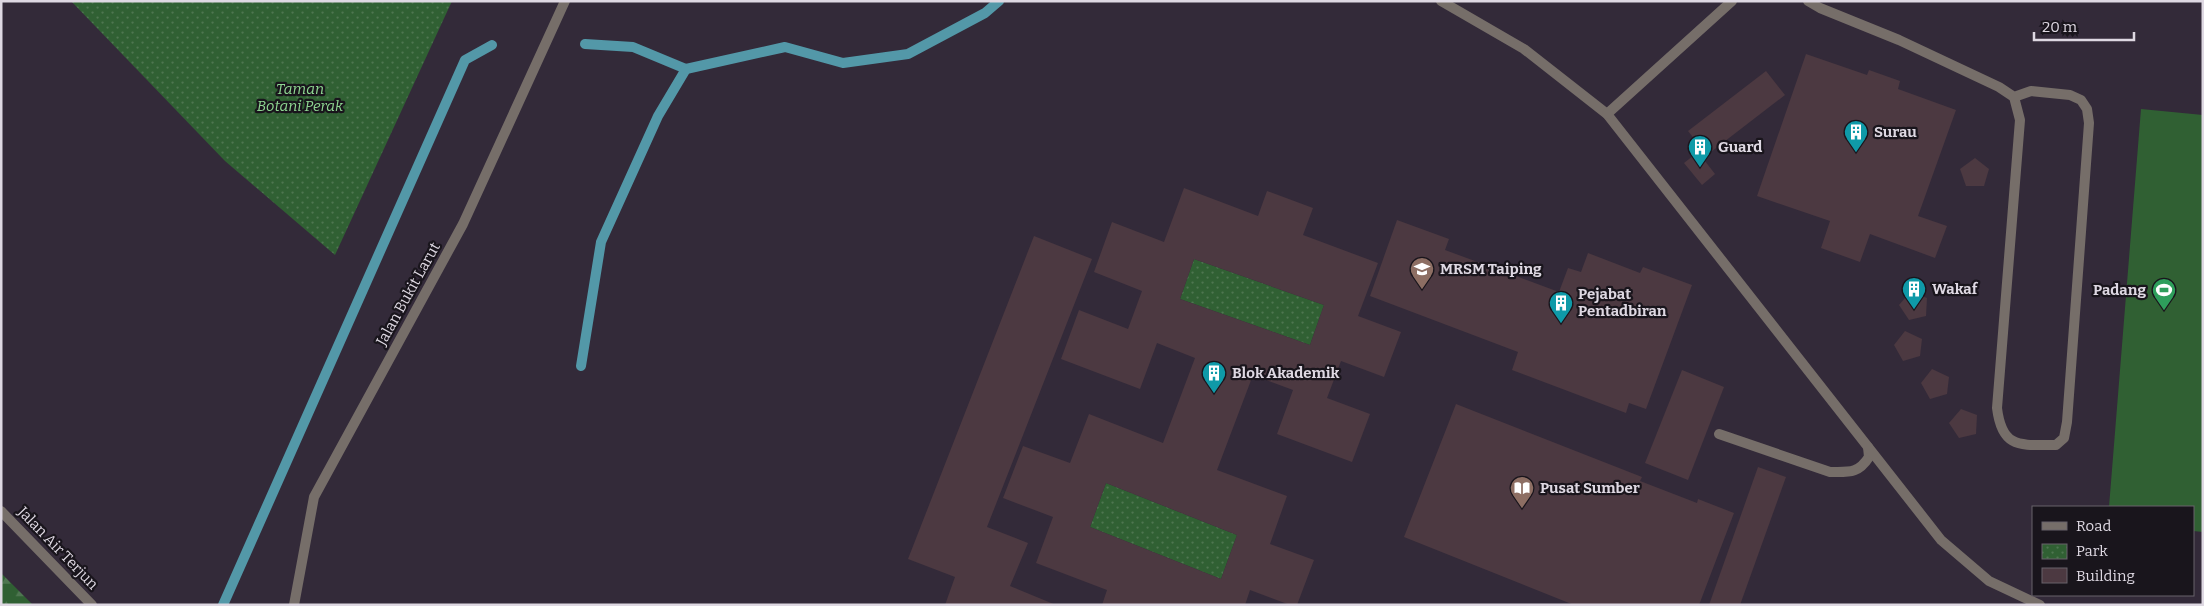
<svg xmlns="http://www.w3.org/2000/svg" width="2204" height="606" font-family="Bitter,serif">
	<style>
		.grass { fill: #306033 }
		.forest { fill: url(#forest-firs) }
		.park { fill: url(#park-dots) }
		.lines { fill: none; stroke-linecap: round; stroke-linejoin: round }
		.stream { stroke: #5398a8; stroke-width: 10 }
		.building { fill: #4c3941; fill-rule: evenodd }
		.lane { stroke: #766e69; stroke-width: 10 }
		.street { stroke: #766e69; stroke-width: 10 }
		.labels { text-anchor: middle; stroke-width: 4.5; stroke-linejoin: round; paint-order: stroke }
		.park-label { font-size: 15px; font-style: italic; fill: #8fd792; stroke: #19151c }
		.poi-label { font-size: 15px; font-weight: bold; fill: #ded8e2; stroke: #19151c; text-anchor: start }
		.street-label { font-size: 15px; fill: #ded8e2; stroke: #19151c }
	</style>
	<defs>
		<pattern id="forest-firs" width="22" height="20" patternUnits="userSpaceOnUse" patternTransform="scale(1.25)"><rect width="22" height="20" fill="#306033"/><path d="M5 1l3.5 6h-7zM16 11l3.5 6h-7z" fill="#4e7650"/></pattern>
		<pattern id="park-dots" width="8" height="8" patternUnits="userSpaceOnUse" patternTransform="scale(1.25)"><rect width="8" height="8" fill="#306033"/><path d="M2 2h.1M6 6h.1" fill="none" stroke="#4e7650" stroke-width="1.8" stroke-linecap="round"/></pattern>
	</defs>
	<rect width="100%" height="100%" fill="#332a39"/>
	<polygon class="grass" points="2141,109 2203,115 2203,532 2193,531 2193,507 2109,507"/>
	<polygon class="forest" points="1,573 33,605 1,605"/>
	<g class="park">
		<polygon points="71,1 452,1 335,255 225,161"/>
		<polygon points="1194,259 1324,305 1310,345 1180,299"/>
		<polygon points="1106,483 1237,535 1221,579 1090,527"/>
	</g>
	<g class="lines">
		<g class="stream">
			<polyline points="585,44 633,47 686,69"/>
			<polyline points="686,69 785,47 843,63 908,54 985,13 999,1"/>
			<polyline points="581,366 601,242 658,116 686,69"/>
			<polyline points="223,605 465,60 492,45"/>
		</g>
	</g>
	<g class="building">
		<polygon points="1806,54 1867,75 1869,70 1900,81 1898,89 1956,110 1918,216 1947,226 1935,258 1870,234 1860,262 1821,248 1830,221 1757,196"/>
		<polygon points="1766,71 1785,95 1707,155 1688,131"/>
		<polygon points="1698,152 1715,174 1702,185 1684,163"/>
		<polygon points="1975,158 1989,169 1984,186 1966,186 1960,169"/>
		<path d="M1184,188L1258,216L1267,191L1313,208L1303,235L1378,263L1358,316L1401,332L1384,377L1341,361L1327,398L1370,414L1352,462L1277,434L1293,390L1253,375L1217,470L1287,496L1270,544L1314,560L1297,605H1290L1250,590L1245,605H1102L1107,590L1036,563L1053,517L1003,498L1023,446L1070,463L1089,414L1163,443L1195,358L1157,343L1140,389L1061,359L1079,310L1128,329L1142,291L1094,272L1112,222L1164,242ZM1194,259L1324,305L1310,345L1180,299ZM1106,483L1237,535L1221,579L1090,527Z"/>
		<polygon points="1397,220 1449,239 1445,250 1559,292 1568,268 1581,272 1588,253 1640,273 1643,267 1692,285 1646,409 1629,403 1626,413 1512,370 1518,352 1370,296"/>
		<polygon points="1034,236 1092,259 987,527 1028,543 1010,586 1056,605 945,605 955,577 908,559"/>
		<polygon points="1911,291 1927,298 1926,316 1909,320 1899,305"/>
		<polygon points="1905,331 1922,339 1920,356 1903,361 1894,345"/>
		<polygon points="1932,369 1949,377 1947,394 1930,399 1921,383"/>
		<polygon points="1682,370 1724,387 1688,480 1645,463"/>
		<polygon points="1456,404 1642,477 1640,481 1697,503 1698,499 1734,513 1699,605 1574,605 1404,537"/>
		<polygon points="1961,409 1977,415 1976,434 1959,438 1949,423"/>
		<polygon points="1758,467 1786,477 1740,605 1709,605"/>
	</g>
	<g class="lines">
		<g class="lane">
			<path d="M1808,1L1820,8L1899,40L1999,87L2014,97L2020,120L1997,408C2002,449 2020,445 2056,445L2064,438L2067,422L2089,123L2087,109L2081,100L2070,95L2031,91L2014,97"/>
			<path d="M1719,434L1830,472C1849,472 1858,474 1869,457L1868,447"/>
		</g>
		<g class="street">
			<polyline points="1441,1 1524,49 1607,114 1941,540 1989,581 2040,605"/>
			<polyline points="1607,114 1732,1"/>
			<polyline points="1,511 92,605"/>
			<polyline points="294,605 314,497 463,224 565,1"/>
		</g>
	</g>
	<defs>
		<g id="building-pin" transform="scale(1.25)"><path d="M0 17L-7.5 6A9.5 9.5 0 1 1 7.5 6Z" fill="#0f9aa8" stroke="#19151c"/><path d="M-4-6H4V6H1V3H-1V6H-4ZM-2.5-4.3h1.7v1.8h-1.7ZM.8-4.3h1.7v1.8H.8ZM-2.5-1h1.7V.8h-1.7ZM.8-1h1.7V.8H.8Z" fill="#fff"/></g>
		<g id="school-pin" transform="scale(1.25)"><path d="M0 17L-7.5 6A9.5 9.5 0 1 1 7.5 6Z" fill="#8d6e63" stroke="#19151c"/><path d="M0-5L7-2L0 1L-7-2ZM-4 1L0 2.5L4 1V4Q0 6-4 4Z" fill="#fff"/></g>
		<g id="stadium-pin" transform="scale(1.25)"><path d="M0 17L-7.5 6A9.5 9.5 0 1 1 7.5 6Z" fill="#2e9e5b" stroke="#19151c"/><path d="M0-5a6.5 5 0 1 0 0 10a6.5 5 0 1 0 0-10ZM-3.5-1.8h7v3.6h-7Z" fill="#fff"/></g>
		<g id="library-pin" transform="scale(1.25)"><path d="M0 17L-7.5 6A9.5 9.5 0 1 1 7.5 6Z" fill="#8d6e63" stroke="#19151c"/><path d="M-6-4Q-3-5.5-.7-3.5V5Q-3 3-6 4ZM6-4Q3-5.5 .7-3.5V5Q3 3 6 4Z" fill="#fff"/></g>
	</defs>
	<g fill-rule="evenodd">
		<use href="#building-pin" x="1856" y="132"/>
		<use href="#building-pin" x="1700" y="147"/>
		<use href="#school-pin" x="1422" y="269"/>
		<use href="#building-pin" x="1914" y="289"/>
		<use href="#stadium-pin" x="2164" y="290"/>
		<use href="#building-pin" x="1561" y="303"/>
		<use href="#building-pin" x="1214" y="373"/>
		<use href="#library-pin" x="1522" y="488"/>
	</g>
	<g class="labels">
		<g class="park-label">
			<text x="300" y="94">Taman<tspan x="300" dy="17">Botani Perak</tspan></text>
		</g>
		<g class="poi-label">
			<text x="1874" y="137">Surau</text>
			<text x="1718" y="152">Guard</text>
			<text x="1440" y="274">MRSM Taiping</text>
			<text x="1932" y="294">Wakaf</text>
			<text x="2146" y="295" text-anchor="end">Padang</text>
			<text x="1578" y="299">Pejabat<tspan x="1578" dy="17">Pentadbiran</tspan></text>
			<text x="1232" y="378">Blok Akademik</text>
			<text x="1540" y="493">Pusat Sumber</text>
		</g>
		<g class="street-label">
			<text transform="translate(408 294) rotate(-61)" y="5">Jalan Bukit Larut</text>
			<text transform="translate(58 548) rotate(46)" y="5">Jalan Air Terjun</text>
		</g>
	</g>
	<rect width="2204" height="606" fill="none" stroke="#ded8e2" stroke-width="5"/>
	<rect x="2032" y="506" width="162" height="90" fill="#19151c" stroke="#68636b"/>
	<rect x="2042" y="522" width="25" height="8" fill="#766e69" stroke="#68636b"/>
	<text x="2076" y="531" font-size="15" fill="#ded8e2">Road</text>
	<rect x="2042" y="544" width="25" height="15" fill="url(#park-dots)" stroke="#68636b"/>
	<text x="2076" y="556" font-size="15" fill="#ded8e2">Park</text>
	<rect x="2042" y="568" width="25" height="15" fill="#4c3941" stroke="#68636b"/>
	<text x="2076" y="581" font-size="15" fill="#ded8e2">Building</text>
	<path d="M2034 32v8h100v-8" fill="none" stroke="#ded8e2" stroke-width="2.5"/>
	<text x="2042" y="32" font-size="15" fill="#ded8e2" stroke="#19151c" stroke-width="4" paint-order="stroke">20 m</text>
</svg>
